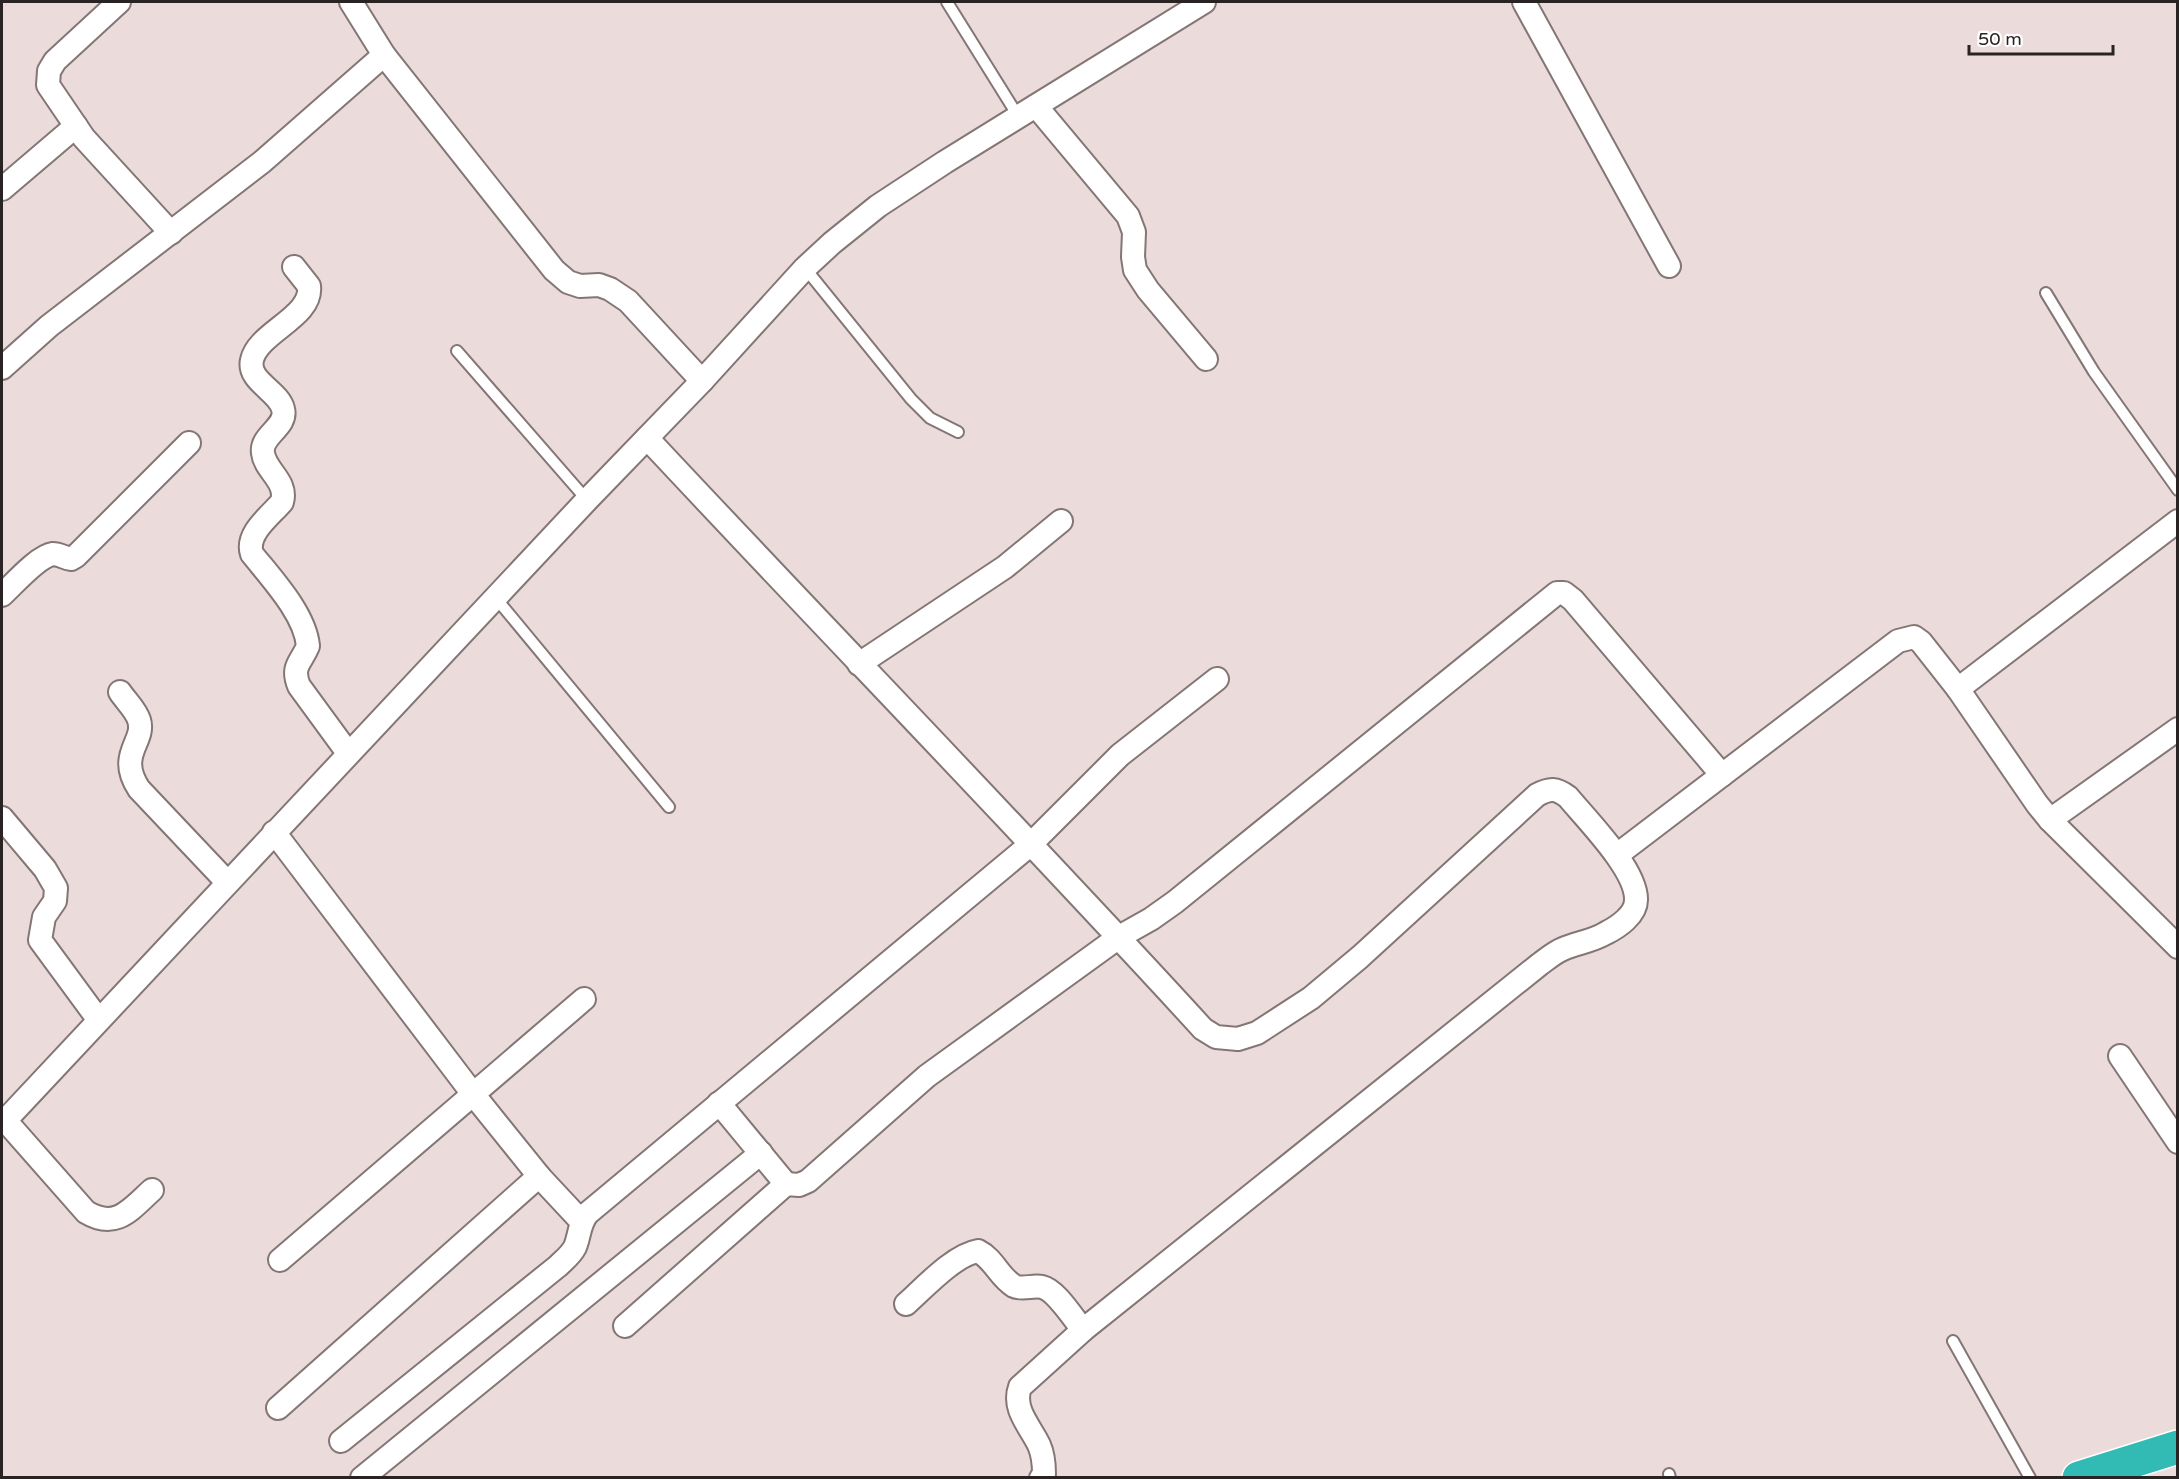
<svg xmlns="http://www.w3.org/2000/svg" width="2179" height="1479" font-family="'Varela Round',sans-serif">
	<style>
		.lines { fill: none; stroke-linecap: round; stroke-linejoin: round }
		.lane-casing { stroke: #837675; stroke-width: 14 }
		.street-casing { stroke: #837675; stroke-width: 26 }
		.highway-casing { stroke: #fff; stroke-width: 36 }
		.lane { stroke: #fff; stroke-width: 10 }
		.street { stroke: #fff; stroke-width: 22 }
		.highway { stroke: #31bbb4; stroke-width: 33 }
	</style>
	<rect width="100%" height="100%" fill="#ebdcdb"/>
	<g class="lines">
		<g class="lane-casing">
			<g id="lane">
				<polyline points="947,2 1018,116"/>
				<polyline points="805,268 911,399 930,418 958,432"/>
				<polyline points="2046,293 2094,372 2178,490"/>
				<polyline points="457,351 587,500"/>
				<polyline points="495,597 669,807"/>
				<polyline points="1953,1341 2030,1478"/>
				<polyline points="1669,1474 1670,1478"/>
			</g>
		</g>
		<g class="street-casing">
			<g id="street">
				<polyline points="119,2 55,61 49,71 48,85 84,138 171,233"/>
				<polyline points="351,2 384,55 554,270 568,282 580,286 599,285 610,289 628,301 702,381"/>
				<polyline points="1524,2 1669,266"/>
				<polyline points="1036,106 1128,216 1134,232 1133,257 1135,270 1148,290 1206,359"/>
				<polyline points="2,189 76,126"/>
				<path d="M294,267L309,286C313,317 258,332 252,360C247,381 279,391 283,409C288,427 260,435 263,453C265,471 288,481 282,502C270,516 245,534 252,554C272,579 305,614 308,646C301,663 291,666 299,686L348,753"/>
				<polyline points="2,368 49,326 262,162 384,55"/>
				<path d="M647,438C831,635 1020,829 1203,1029L1216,1037L1238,1039L1257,1033L1311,998L1360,957L1537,795C1550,788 1556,788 1568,797C1587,820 1637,870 1636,900C1636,915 1618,927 1606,933C1593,941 1577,943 1563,949C1555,952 1547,959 1540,964L1083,1330L1020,1387C1012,1409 1030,1426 1039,1445C1043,1454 1044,1464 1044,1474L1041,1478"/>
				<path d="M2,595C13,585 38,556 53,554C59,554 65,558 71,559L76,556L189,443"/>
				<polyline points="859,664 1005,567 1061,521"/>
				<polyline points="1958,689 2178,521"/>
				<path d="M120,692C126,701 136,710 139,720C146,742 116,754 139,789L227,882"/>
				<polyline points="2,818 45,869 56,888 55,901 44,917 40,940 98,1019"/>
				<polyline points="2050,820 2178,729"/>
				<polyline points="274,832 473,1094 539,1176 581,1221"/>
				<polyline points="1617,855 1898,641 1914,637 1921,642 1958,689 2037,804 2050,820 2178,947"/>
				<polyline points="2120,1056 2178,1142"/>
				<polyline points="719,1103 786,1184"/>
				<path d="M5,1120L86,1212C116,1230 130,1210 152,1190"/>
				<polyline points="2,1124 587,500 702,381 805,268 832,243 878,206 945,162 1204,2"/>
				<polyline points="280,1260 584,999"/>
				<path d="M906,1304C924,1288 954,1255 978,1251C994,1259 999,1277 1014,1286C1022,1290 1033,1285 1042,1287C1056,1290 1073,1318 1083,1330"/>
				<polyline points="625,1326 786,1184 799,1185 808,1181 927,1076 1119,937 1151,919 1175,902 1557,593 1564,593 1573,600 1722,775"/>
				<polyline points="278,1408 539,1176"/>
				<path d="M341,1441L558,1266C564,1260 571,1255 575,1247C580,1235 579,1223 588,1213L1031,844L1120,755L1217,679"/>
				<polyline points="362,1478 761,1153"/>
			</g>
		</g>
		<g class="highway-casing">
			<polyline id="highway" points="2079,1478 2178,1447"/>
		</g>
		<use href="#lane" class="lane"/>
		<use href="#street" class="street"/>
		<use href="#highway" class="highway"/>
	</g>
	<rect width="2179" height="1479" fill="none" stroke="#292323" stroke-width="6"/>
	<path d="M1969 45v9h144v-9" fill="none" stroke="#292323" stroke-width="3"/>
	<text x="1978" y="45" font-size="18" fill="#292323" stroke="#ffffff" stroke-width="4.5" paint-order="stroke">50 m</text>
</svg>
